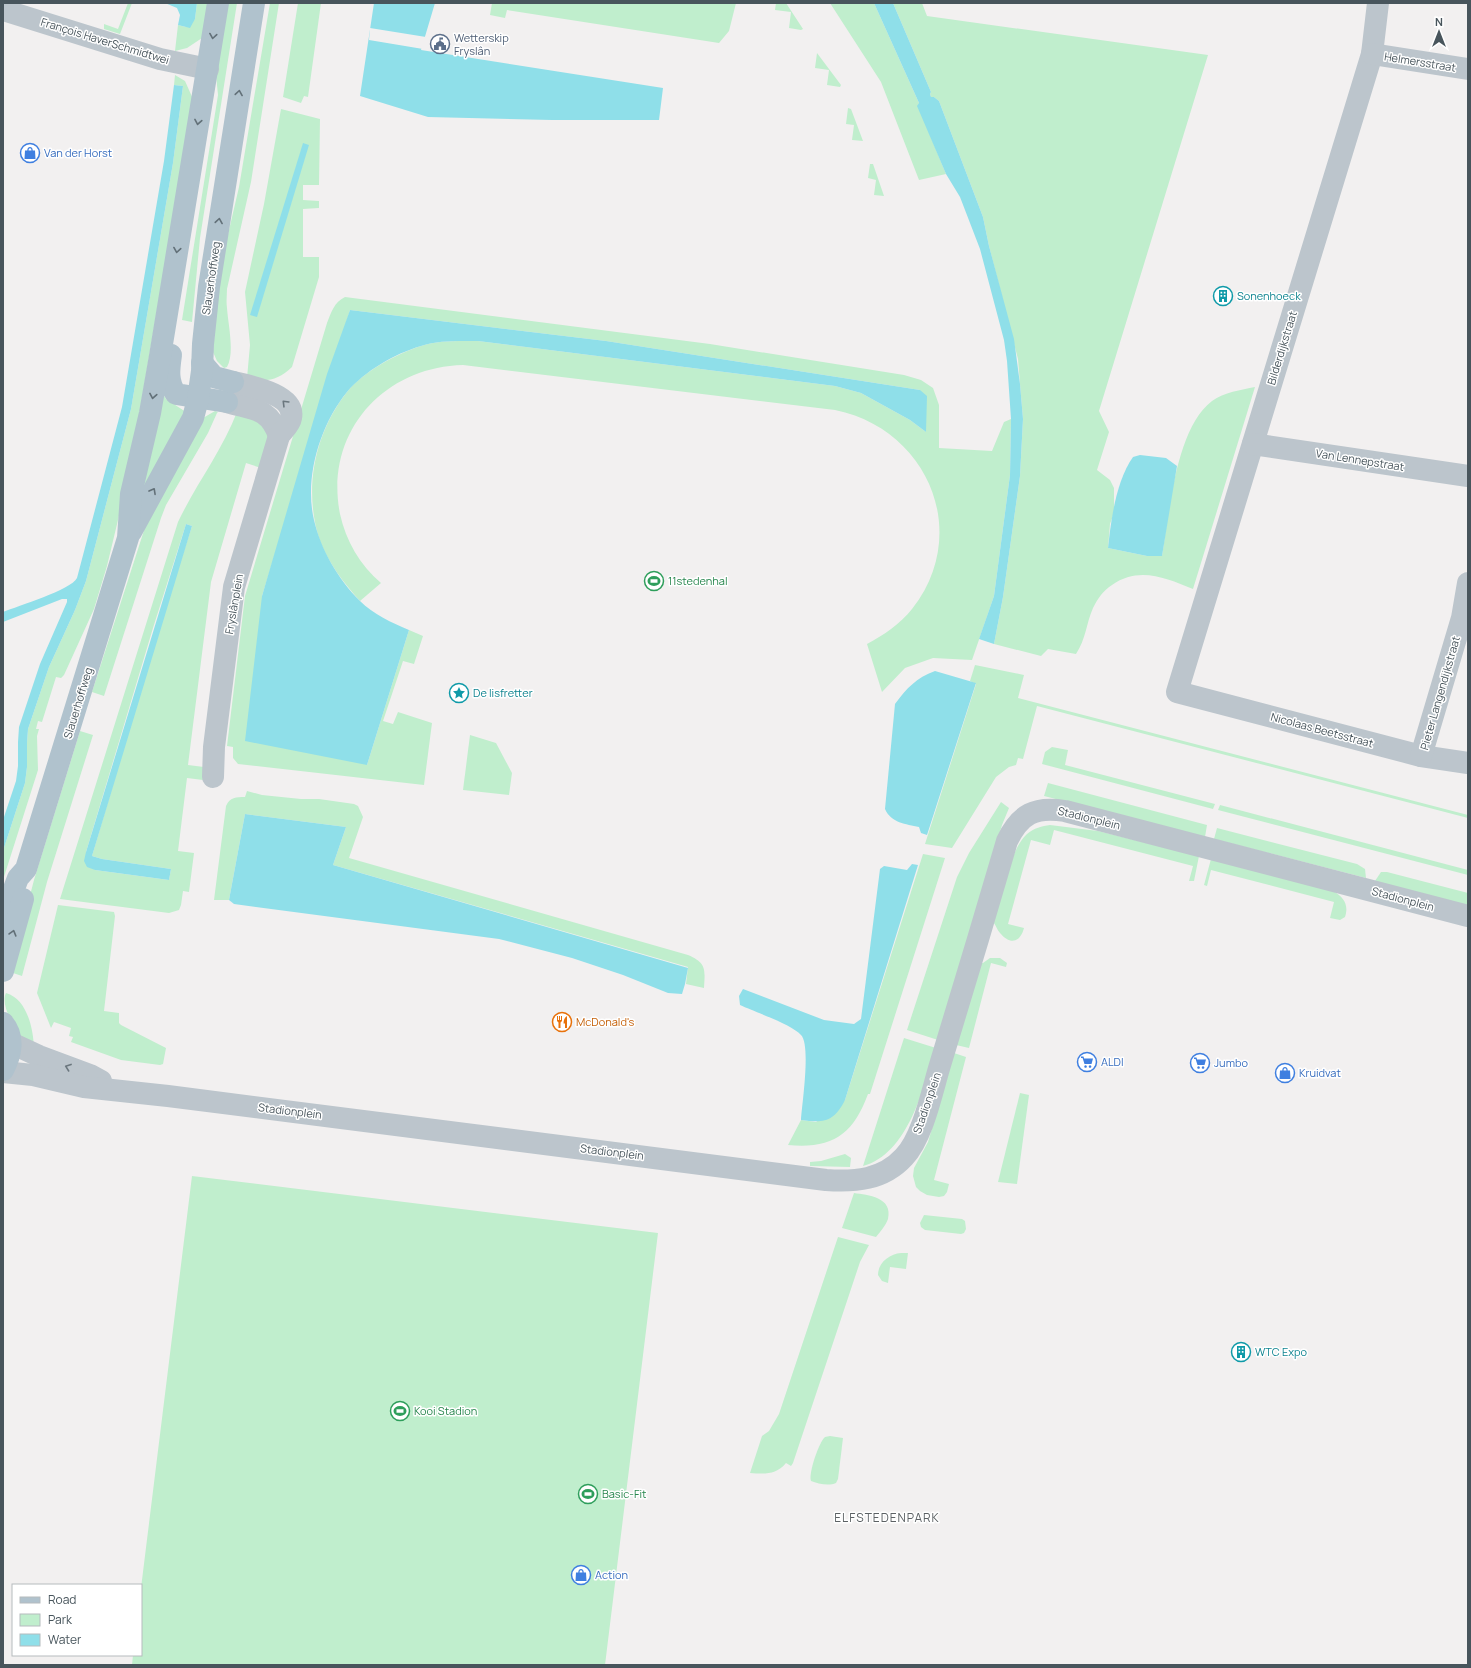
<svg xmlns="http://www.w3.org/2000/svg" width="1471" height="1668" font-family="Manrope,sans-serif">
	<style>
		.green { fill: #c0eecd; fill-rule: evenodd }
		.water { fill: #8fdfe9 }
		.pier { fill: #f2f0f0 }
		.lines { fill: none; stroke-linecap: round; stroke-linejoin: round }
		.minor { stroke: #bcc5cc; stroke-width: 22 }
		.major { stroke: #b0c2cd; stroke-width: 22 }
		.oneway { stroke: #627078 }
		.oneway2 { stroke: #6b777e }
		.labels { text-anchor: middle; stroke-width: 3; stroke-linejoin: round; paint-order: stroke }
		.service-label { font-size: 11px; fill: #4e5e75; stroke: #fff; text-anchor: start }
		.street-label { font-size: 11px; fill: #48555c; stroke: #fff }
		.shop-label { font-size: 11px; fill: #366cbe; stroke: #fff; text-anchor: start }
		.culture-label { font-size: 11px; fill: #0d838f; stroke: #fff; text-anchor: start }
		.leisure-label { font-size: 11px; fill: #27864d; stroke: #fff; text-anchor: start }
		.food-label { font-size: 11px; fill: #c56008; stroke: #fff; text-anchor: start }
		.neighbourhood-label { font-size: 12px; letter-spacing: 1px; fill: #5c6164; stroke: #fff }
	</style>
	<rect width="100%" height="100%" fill="#f2f0f0"/>
	<g class="green">
		<polygon points="128,3 132,3 120,34 104,29 104,24 118,29"/>
		<polygon points="197,3 210,3 202,38 187,48 175,51 178,25 186,27 195,19"/>
		<polygon points="222,3 237,3 200,238 192,322 182,320 218,95 215,65"/>
		<path d="M270,3H279L251,182L227,289C227,295 226,301 227,308C228,324 235,353 227,367L224,368L217,361L213,352L220,269L239,187Z"/>
		<polygon points="298,3 321,3 308,97 304,96 301,103 283,97"/>
		<polygon points="492,3 736,3 729,31 719,43 507,10 505,18 490,15"/>
		<polygon points="776,3 786,3 803,29 801,30 789,28 791,12 775,10"/>
		<polygon points="830,3 874,3 919,103 918,106 946,174 919,180 881,82"/>
		<path d="M893,3H922L927,16L1208,55L1099,411L1109,432L1097,470L1110,480L1114,488V513L1110,524L1108,548L1147,556H1162C1169,513 1176,428 1212,401C1224,392 1241,390 1255,387L1193,589C1166,578 1139,566 1112,585C1103,591 1098,598 1093,608C1086,624 1086,639 1076,654L1048,649L1041,656L994,644L1003,597L1020,476L1023,419L1020,384L1018,359L989,246L983,217L939,101L934,97H931L930,94L931,92Z"/>
		<polygon points="817,53 841,85 840,87 827,85 829,70 815,68"/>
		<polygon points="175,75 185,81 193,99 129,474 107,566 94,609 64,675 61,678 56,677 42,722 38,721 36,729 39,729 37,736 38,770 3,880 3,851 25,783 27,767 27,743 28,729 49,667 75,610 86,581 131,409 173,163 183,86 174,85"/>
		<polygon points="848,108 851,109 863,141 852,140 854,125 846,124"/>
		<path d="M281,109L320,119L319,185H303V200L319,201V208L303,209V257H319V277L292,367C278,380 267,383 247,378L250,345L245,292L264,204Z"/>
		<polygon points="870,164 873,164 884,196 874,195 876,180 868,178"/>
		<path d="M345,297L710,344L904,375L921,380L933,388L939,405V448L992,451L1004,422L1011,419L1010,475L994,596L972,660L933,658L905,668L882,692L867,644C884,635 900,624 912,609C972,533 928,429 835,410L463,365C383,367 324,433 340,514C346,541 360,565 381,583L360,601C344,583 329,564 320,541C303,491 314,434 347,392C363,372 396,354 421,346C439,340 459,341 478,341L835,386L861,393L910,420L926,432L920,390L606,341L350,310L262,596L367,765L409,630L423,636L414,664L403,661L383,721L393,724L398,712L432,723L424,785L238,764L233,758V747L227,746L245,596L327,323C331,313 334,302 345,297Z"/>
		<polygon points="163,394 166,399 189,414 141,497"/>
		<polygon points="215,411 218,412 217,413 208,433 166,505 161,518 104,696 92,692 148,518 203,418"/>
		<path d="M237,412L260,421L269,437L261,468L246,463L211,582L188,765L204,767L203,780L187,778L178,851L194,853L189,892L183,891L181,905L179,910L169,913L60,899L178,522C196,484 222,451 237,412ZM186,524L192,526L159,629L92,856L102,859L171,869L169,880L95,870L86,852L153,628Z"/>
		<polygon points="975,665 1024,675 1018,698 1468,815 1468,818 1037,706 1023,759 1018,758 1016,765 1009,767 996,777 952,848 925,844 976,684 970,681"/>
		<polygon points="80,731 93,735 47,882 22,976 10,972 34,880"/>
		<polygon points="470,735 496,743 512,773 509,795 463,790"/>
		<polygon points="1052,747 1068,750 1065,765 1215,804 1213,809 1042,764 1045,752"/>
		<polygon points="1048,783 1207,825 1205,837 1044,796"/>
		<path d="M247,791L262,795L301,799H319L354,804L358,806L363,817L349,858L688,955C707,963 705,970 704,988L686,984L688,967L333,865L346,827L245,814L229,900H214L226,806C230,797 236,797 245,797Z"/>
		<polygon points="1001,802 1009,808 1002,825 938,1040 907,1030 957,877 969,853"/>
		<polygon points="1220,805 1468,870 1468,875 1218,810"/>
		<path d="M1050,825L1098,831L1199,856L1194,881H1189L1193,866L1054,830L1050,845L1031,840L1008,924L1024,928C1020,943 1010,945 1000,933C997,930 996,925 993,922C1000,899 1010,849 1027,834C1034,828 1042,826 1050,825Z"/>
		<polygon points="1217,828 1357,864 1365,869 1366,878 1214,839"/>
		<path d="M923,854L945,858L870,1094H868C853,1135 832,1149 788,1145L801,1120L816,1122L845,1100Z"/>
		<path d="M1211,859L1333,891C1344,897 1349,905 1345,917L1340,920L1330,918L1334,902L1211,870L1207,886L1204,885Z"/>
		<polygon points="1381,872 1387,872 1468,893 1467,906 1375,881"/>
		<polygon points="58,905 114,912 115,916 104,1011 119,1013 119,1023 121,1025 166,1048 163,1064 160,1065 121,1060 71,1042 73,1037 69,1036 71,1028 54,1022 51,1028 37,993"/>
		<polygon points="990,958 1000,958 1007,963 1006,967 991,963 969,1048 956,1045 981,963 983,963"/>
		<path d="M6,993C27,999 33,1028 34,1047C30,1044 25,1041 21,1037C14,1027 0,1005 6,993Z"/>
		<path d="M904,1038L936,1048C924,1087 908,1154 863,1166Z"/>
		<polygon points="954,1053 966,1057 934,1180 949,1184 947,1192 944,1196 939,1197 927,1195 920,1191 916,1187 913,1176 914,1168 928,1142"/>
		<polygon points="1020,1093 1029,1095 1017,1184 998,1182"/>
		<polygon points="845,1154 851,1158 850,1167 810,1166 810,1162 821,1161"/>
		<polygon points="192,1176 658,1233 605,1665 132,1665 133,1655 141,1655 141,1588"/>
		<path d="M854,1193C868,1195 893,1197 888,1219C886,1225 880,1232 876,1237L842,1228Z"/>
		<polygon points="924,1215 962,1219 965,1221 966,1229 964,1233 961,1234 925,1230 921,1227 920,1223"/>
		<path d="M838,1237L869,1245L860,1262L793,1463L791,1466L786,1463C776,1475 765,1474 750,1473L762,1436L769,1431L779,1414Z"/>
		<path d="M901,1253H908L906,1269L890,1267L888,1283L882,1281L878,1275C878,1262 890,1254 901,1253Z"/>
		<path d="M830,1436L843,1438L838,1479L836,1483C829,1486 818,1484 811,1481C808,1474 819,1442 825,1437Z"/>
	</g>
	<g class="water">
		<polygon points="165,3 197,3 195,19 190,28 178,25 180,15 177,8"/>
		<polygon points="374,3 435,3 421,50 663,88 659,120 552,120 428,117 360,96"/>
		<polygon points="874,3 893,3 931,92 930,94 931,97 934,97 939,101 983,217 989,246 1014,339 1020,384 1023,419 1020,476 1003,597 994,644 979,639 994,596 1010,475 1011,419 1007,361 1004,340 980,249 960,197 946,174 917,106 919,103"/>
		<path d="M174,85L183,86L173,163L131,409L86,581L75,610L49,667L28,729L27,743V767L25,783L3,851V820L16,781L18,766V742L19,727L40,664L67,602V599H62L3,622V612C18,606 71,590 77,578L122,407L164,161Z"/>
		<polygon points="303,143 309,145 257,317 250,315"/>
		<path d="M350,310L606,341L920,390L927,396L926,432L910,420L861,393L835,386L478,341C459,341 439,340 421,346C394,354 365,371 347,392C320,425 304,478 314,520C321,550 338,579 360,601C373,614 392,623 409,630L367,765L245,741L262,596L327,374Z"/>
		<path d="M1140,455L1166,458L1177,466L1162,556H1147L1108,548C1111,520 1116,481 1133,457Z"/>
		<polygon points="186,524 192,526 92,856 102,859 171,869 169,880 95,870 87,867 84,861 86,852"/>
		<path d="M935,671L976,683L927,835L921,833L919,827C906,824 891,823 885,809L895,704C907,688 916,678 935,671Z"/>
		<polygon points="245,814 346,827 333,865 688,968 685,984 682,994 668,993 623,975 572,958 499,939 234,904 229,900"/>
		<path d="M912,864L918,865L845,1100C834,1122 824,1123 801,1120C802,1104 811,1045 801,1035C791,1024 755,1012 740,1005L739,996L743,989L824,1020L854,1024L861,1019L880,869L884,866L907,870Z"/>
	</g>
	<polygon class="pier" points="370,28 426,37 424,48 435,51 369,40"/>
	<g class="lines">
		<g class="minor">
			<polyline points="1378,3 1372,54 1177,692 1421,756 1468,763"/>
			<polyline points="3,10 160,59 208,69"/>
			<polyline points="1372,54 1468,69"/>
			<path d="M227,402C253,410 269,407 279,436"/>
			<polyline points="1253,444 1468,476"/>
			<polyline points="1421,756 1462,618 1468,583"/>
			<path d="M213,777L214,747L234,587L279,436C283,430 290,425 291,418C296,394 249,386 233,382"/>
			<polyline points="11,1043 39,1056 90,1075 101,1081"/>
			<path d="M3,1072L33,1075L84,1087L168,1096L826,1180C855,1182 883,1180 904,1157C923,1137 932,1091 940,1065C963,990 985,916 1007,841C1020,814 1035,806 1065,811L1468,916"/>
		</g>
		<g class="major">
			<path d="M171,355C169,369 167,382 176,394L227,402"/>
			<polyline points="202,363 214,377 233,382"/>
			<polyline points="131,532 193,418 198,399 202,371 203,344 209,287 254,3"/>
			<polyline points="3,918 18,878 26,869 128,538 131,494 150,413 160,356 218,3"/>
			<polyline points="3,971 23,899"/>
			<path d="M3,1023C15,1037 11,1055 3,1070"/>
		</g>
	</g>
	<defs><path id="oneway-chevron" d="M-2-3.5L2.5 0L-2 3.5" fill="none" stroke-width="1.6" stroke-linecap="round" stroke-linejoin="round"/></defs>
	<g class="oneway">
		<use href="#oneway-chevron" transform="translate(213 36) rotate(99)"/>
		<use href="#oneway-chevron" transform="translate(239 93) rotate(-81)"/>
		<use href="#oneway-chevron" transform="translate(198 122) rotate(100)"/>
		<use href="#oneway-chevron" transform="translate(219 221) rotate(-81)"/>
		<use href="#oneway-chevron" transform="translate(177 250) rotate(99)"/>
		<use href="#oneway-chevron" transform="translate(153 396) rotate(100)"/>
		<use href="#oneway-chevron" transform="translate(153 491) rotate(-61)"/>
		<use href="#oneway-chevron" transform="translate(13 933) rotate(-74)"/>
	</g>
	<g class="oneway2">
		<use href="#oneway-chevron" transform="translate(285 403) rotate(-135)"/>
		<use href="#oneway-chevron" transform="translate(68 1067) rotate(-160)"/>
	</g>
	<defs>
		<g id="civic-ring" transform="scale(1)"><circle r="9.5" fill="#fff" stroke="#5c6f8a" stroke-width="1.5"/><path d="M-.6-6.5H3V-4.5H.6V-3L4-1V1h2V6H-6V1h2V-1L-.6-3ZM-1.2 2.5V6h2.4V2.5Z" fill="#5c6f8a"/></g>
		<g id="shop-ring" transform="scale(1)"><circle r="9.5" fill="#fff" stroke="#3f7fe0" stroke-width="1.5"/><path d="M-5-2.5h2.3a2.7 3.5 0 0 1 5.4 0H5L5.5 6h-11ZM-1.5-2.5h3a1.5 2.3 0 0 0-3 0Z" fill="#3f7fe0"/></g>
		<g id="building-ring" transform="scale(1)"><circle r="9.5" fill="#fff" stroke="#0f9aa8" stroke-width="1.5"/><path d="M-4-6H4V6H1V3H-1V6H-4ZM-2.5-4.3h1.7v1.8h-1.7ZM.8-4.3h1.7v1.8H.8ZM-2.5-1h1.7V.8h-1.7ZM.8-1h1.7V.8H.8Z" fill="#0f9aa8"/></g>
		<g id="stadium-ring" transform="scale(1)"><circle r="9.5" fill="#fff" stroke="#2e9e5b" stroke-width="1.5"/><path d="M0-5a6.5 5 0 1 0 0 10a6.5 5 0 1 0 0-10ZM-3.5-1.8h7v3.6h-7Z" fill="#2e9e5b"/></g>
		<g id="sight-ring" transform="scale(1)"><circle r="9.5" fill="#fff" stroke="#0f9aa8" stroke-width="1.5"/><path d="M0-6L1.8-2.2L6-1.7L2.9 1.2L3.7 5.4L0 3.3L-3.7 5.4L-2.9 1.2L-6-1.7L-1.8-2.2Z" fill="#0f9aa8"/></g>
		<g id="restaurant-ring" transform="scale(1)"><circle r="9.5" fill="#fff" stroke="#e8710a" stroke-width="1.5"/><path d="M-5-6h1v4h1v-4h1v4h1v-4h1v5L-1.5 .5V6h-2V.5L-5-1ZM5-6V6H3V1.5H1.5Q1.5-4 5-6Z" fill="#e8710a"/></g>
		<g id="supermarket-ring" transform="scale(1)"><circle r="9.5" fill="#fff" stroke="#3f7fe0" stroke-width="1.5"/><path d="M-6-5.5h2.5l.6 2H6L4.5 2H-2.5L-4.4-4H-6ZM-1.5 3.2a1.3 1.3 0 1 0 .1 0ZM3 3.2a1.3 1.3 0 1 0 .1 0Z" fill="#3f7fe0"/></g>
	</defs>
	<g fill-rule="evenodd">
		<use href="#civic-ring" x="440" y="44"/>
		<use href="#shop-ring" x="30" y="153"/>
		<use href="#building-ring" x="1223" y="296"/>
		<use href="#stadium-ring" x="654" y="581"/>
		<use href="#sight-ring" x="459" y="693"/>
		<use href="#restaurant-ring" x="562" y="1022"/>
		<use href="#supermarket-ring" x="1087" y="1062"/>
		<use href="#supermarket-ring" x="1200" y="1063"/>
		<use href="#shop-ring" x="1285" y="1073"/>
		<use href="#building-ring" x="1241" y="1352"/>
		<use href="#stadium-ring" x="400" y="1411"/>
		<use href="#stadium-ring" x="588" y="1494"/>
		<use href="#shop-ring" x="581" y="1575"/>
	</g>
	<g class="labels">
		<g class="service-label">
			<text x="454" y="42">Wetterskip<tspan x="454" dy="13">Fryslân</tspan></text>
		</g>
		<g class="street-label">
			<text transform="translate(105 41) rotate(17)" y="4">François HaverSchmidtwei</text>
			<text transform="translate(1420 62) rotate(9)" y="4">Helmersstraat</text>
			<text transform="translate(211 278) rotate(-82)" y="4">Slauerhoffweg</text>
			<text transform="translate(1282 348) rotate(-73)" y="4">Bilderdijkstraat</text>
			<text transform="translate(1360 460) rotate(9)" y="4">Van Lennepstraat</text>
			<text transform="translate(234 604) rotate(-80)" y="4">Fryslânplein</text>
			<text transform="translate(1440 693) rotate(-74)" y="4">Pieter Langendijkstraat</text>
			<text transform="translate(78 703) rotate(-73)" y="4">Slauerhoffweg</text>
			<text transform="translate(1322 730) rotate(15)" y="4">Nicolaas Beetsstraat</text>
			<text transform="translate(1089 818) rotate(14)" y="4">Stadionplein</text>
			<text transform="translate(1403 899) rotate(15)" y="4">Stadionplein</text>
			<text transform="translate(927 1103) rotate(-71)" y="4">Stadionplein</text>
			<text transform="translate(290 1111) rotate(7)" y="4">Stadionplein</text>
			<text transform="translate(612 1152) rotate(7)" y="4">Stadionplein</text>
		</g>
		<g class="shop-label">
			<text x="44" y="157">Van der Horst</text>
			<text x="1101" y="1066">ALDI</text>
			<text x="1214" y="1067">Jumbo</text>
			<text x="1299" y="1077">Kruidvat</text>
			<text x="595" y="1579">Action</text>
		</g>
		<g class="culture-label">
			<text x="1237" y="300">Sonenhoeck</text>
			<text x="473" y="697">De Iisfretter</text>
			<text x="1255" y="1356">WTC Expo</text>
		</g>
		<g class="leisure-label">
			<text x="668" y="585">11stedenhal</text>
			<text x="414" y="1415">Kooi Stadion</text>
			<text x="602" y="1498">Basic-Fit</text>
		</g>
		<g class="food-label">
			<text x="576" y="1026">McDonald's</text>
		</g>
		<g class="neighbourhood-label">
			<text x="887" y="1522">ELFSTEDENPARK</text>
		</g>
	</g>
	<rect width="1471" height="1668" fill="none" stroke="#48555c" stroke-width="8"/>
	<rect x="12" y="1584" width="130" height="72" fill="#ffffff" stroke="#b6bbbe"/>
	<rect x="20" y="1597" width="20" height="6" fill="#b0c2cd" stroke="#b6bbbe"/>
	<text x="48" y="1604" font-size="12" fill="#48555c">Road</text>
	<rect x="20" y="1614" width="20" height="12" fill="#c0eecd" stroke="#b6bbbe"/>
	<text x="48" y="1624" font-size="12" fill="#48555c">Park</text>
	<rect x="20" y="1634" width="20" height="12" fill="#8fdfe9" stroke="#b6bbbe"/>
	<text x="48" y="1644" font-size="12" fill="#48555c">Water</text>
	<g transform="translate(1439 32)" stroke="#ffffff" stroke-width="3" paint-order="stroke">
	<path d="M0-3L7 15L0 10L-7 15Z" fill="#48555c"/>
	<text y="-6" font-size="11" font-weight="bold" text-anchor="middle" fill="#48555c">N</text>
	</g>
</svg>
